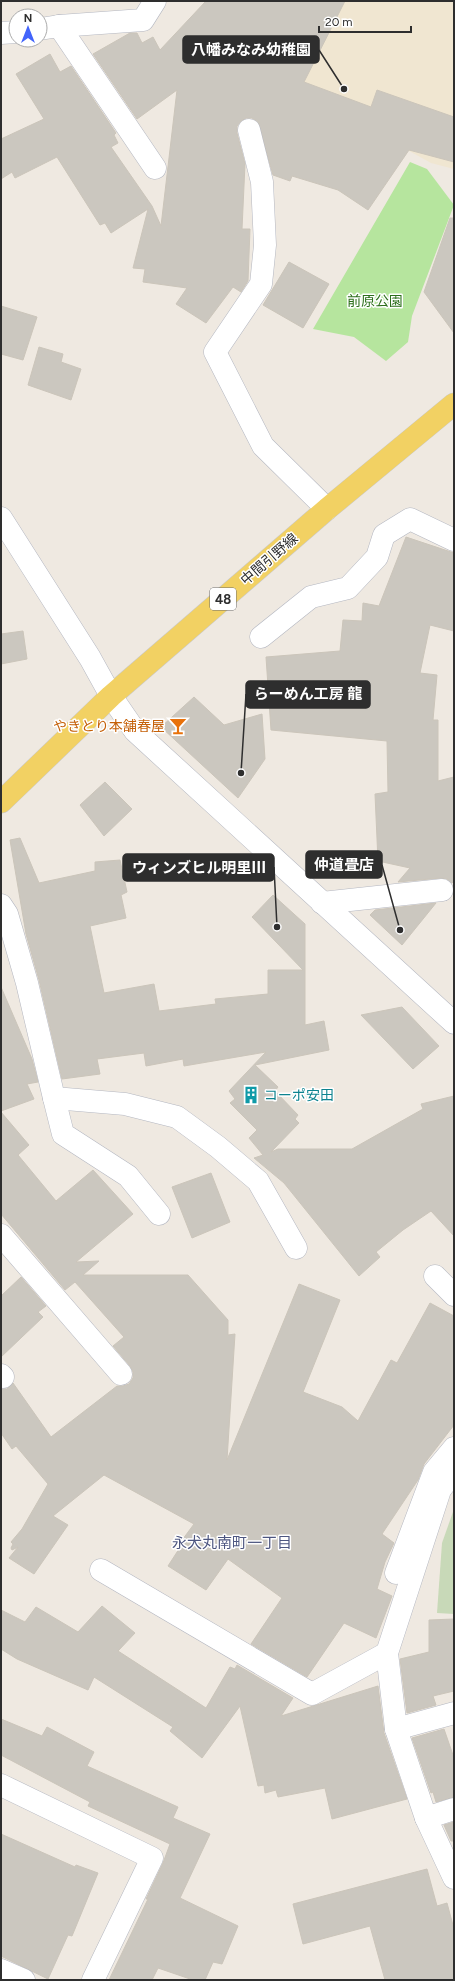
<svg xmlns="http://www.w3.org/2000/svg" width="455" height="1981" font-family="Figtree,'Noto Sans JP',sans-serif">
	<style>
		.education { fill: #f0e6d1 }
		.green { fill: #b6e59e }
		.cemetery { fill: #c8d9b8 }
		.building { fill: #cbc7bf; stroke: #cbc5ba }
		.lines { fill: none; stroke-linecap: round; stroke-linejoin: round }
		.minor-casing { stroke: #b4b7c1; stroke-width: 23 }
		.major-casing { stroke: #c9c9c9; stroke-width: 23 }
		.minor { stroke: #fff; stroke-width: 22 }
		.major { stroke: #f2d163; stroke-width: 22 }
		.labels { text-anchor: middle; stroke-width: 3; stroke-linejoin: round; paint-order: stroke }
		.shield { fill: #fff; stroke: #6d6d6d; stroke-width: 1 }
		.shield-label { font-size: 13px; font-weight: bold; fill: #2e2e2e }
		.park-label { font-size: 14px; fill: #2c6e1b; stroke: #fff }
		.street-label { font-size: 14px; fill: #2e2e2e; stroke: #fff }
		.food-label { font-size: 14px; fill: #c56008; stroke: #fff; text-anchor: end }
		.culture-label { font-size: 14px; fill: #0d838f; stroke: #fff; text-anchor: start }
		.neighbourhood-label { font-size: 15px; fill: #4d5680; stroke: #fff }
		.leader { fill: none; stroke: #2e2e2e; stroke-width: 1.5 }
		.callout-dot { fill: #2e2e2e; stroke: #fff; stroke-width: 1.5 }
		.callout { fill: #2e2e2e; stroke: #2e2e2e; stroke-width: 1.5 }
		.callout-label { font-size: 15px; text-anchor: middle; font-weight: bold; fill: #fff }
	</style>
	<rect width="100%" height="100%" fill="#efe9e1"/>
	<polygon class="education" points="258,1 454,1 454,169 431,163 360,124 245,114"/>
	<polygon class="green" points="410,162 427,169 454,205 412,316 408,342 386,361 354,337 313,329"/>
	<polygon class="cemetery" points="454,1509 454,1614 437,1613 442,1543"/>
	<g class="building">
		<polygon points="206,1 345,1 304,82 371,107 377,90 454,117 454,162 409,150 368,210 338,190 292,176 290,181 273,175 258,122 252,118 246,118 241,121 237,126 237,133 245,164 242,229 250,229 248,281 241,292 233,287 206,323 176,304 187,288 143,282 145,269 133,268 148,209 111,233 105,223 100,225 57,157 15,178 12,172 1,179 1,139 44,119 16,74 50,54 60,72 71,66 116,133 114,135 118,143 111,147 152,206 161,226 177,90 137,119 93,54 130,33 137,33 142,43 153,37 160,50"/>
		<polygon points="450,218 454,218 454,333 424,292"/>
		<polygon points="289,262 329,284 303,328 263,305"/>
		<polygon points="1,306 37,317 23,360 1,354"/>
		<polygon points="39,347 63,354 61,362 81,369 71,400 28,385"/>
		<polygon points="406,537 454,553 454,631 430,625 420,673 437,675 433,720 438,720 438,781 454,777 454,881 452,883 447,879 441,878 398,882 410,868 378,861 375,794 388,792 387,741 271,730 266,657 340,651 343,620 362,621 363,603 379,606"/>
		<polygon points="23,631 27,659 1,664 1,634"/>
		<polygon points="194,697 224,725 262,714 265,759 238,798 161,727"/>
		<polygon points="105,782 132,809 104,836 80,805"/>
		<polygon points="20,838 39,883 95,871 95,862 120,860 127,892 121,895 126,918 90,926 104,993 154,984 159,1011 216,1004 215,999 268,994 268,970 303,970 252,917 273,895 305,924 305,1025 324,1021 329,1050 255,1065 278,1087 275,1091 298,1115 295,1119 299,1123 271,1152 278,1149 352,1149 423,1109 421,1104 454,1096 454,1236 431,1211 403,1230 376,1252 380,1257 359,1276 284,1183 254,1158 263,1155 249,1138 257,1130 230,1103 235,1099 229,1091 266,1052 184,1066 183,1059 146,1066 144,1053 97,1059 100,1074 62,1079 39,980 26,934 10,840"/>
		<polygon points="436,903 402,945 370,915 375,910"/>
		<polygon points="1,987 32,1059 38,1082 27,1084 34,1099 1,1111"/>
		<polygon points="402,1007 439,1046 413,1069 361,1015"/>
		<polygon points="1,1112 29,1145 18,1155 56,1201 93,1170 133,1214 76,1262 99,1261 83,1275 188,1275 228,1320 228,1335 235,1334 227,1460 299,1284 340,1300 303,1392 342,1407 358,1421 391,1360 397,1363 430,1303 454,1316 454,1425 424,1464 418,1480 382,1534 394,1543 385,1562 377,1589 392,1596 376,1638 344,1623 307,1677 251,1644 282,1598 228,1559 206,1590 168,1566 179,1549 177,1547 194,1524 104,1475 53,1516 68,1525 34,1574 9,1558 18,1547 12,1550 11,1548 13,1544 11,1542 22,1529 48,1484 16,1446 12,1449 1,1433 1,1389 7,1389 13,1383 51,1437 117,1386 123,1386 129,1384 133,1378 133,1372 130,1366 113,1346 124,1337 75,1282 65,1290 1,1214"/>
		<polygon points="211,1173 230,1222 192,1238 172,1187"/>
		<polygon points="21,1277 46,1306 38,1312 43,1317 1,1357 1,1296"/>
		<polygon points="102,1606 135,1633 118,1651 206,1708 230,1667 235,1669 237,1665 293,1698 281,1716 378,1686 384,1733 407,1799 332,1819 325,1788 278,1797 276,1790 265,1793 264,1785 258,1786 240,1706 202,1758 170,1731 173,1727 94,1677 88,1690 17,1659 1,1649 1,1610 25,1622 36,1607 78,1632"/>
		<polygon points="454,1619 454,1691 433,1696 436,1705 407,1713 400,1659 429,1652 429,1620"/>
		<polygon points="1,1719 42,1736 47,1727 94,1752 87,1766 178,1807 173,1818 210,1834 180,1898 238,1926 222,1964 213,1962 205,1980 193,1980 158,1968 152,1980 109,1980 148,1899 146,1899 163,1863 170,1844 88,1806 90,1802 1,1755"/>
		<polygon points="444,1729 454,1758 454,1797 436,1802 433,1792 431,1793 412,1738"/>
		<polygon points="454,1822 454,1841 451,1841 444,1825"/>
		<polygon points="1,1834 75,1867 76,1865 98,1873 72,1936 68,1935 48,1979 1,1956"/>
		<polygon points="427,1869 437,1906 447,1903 454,1929 454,1980 385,1980 370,1926 303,1944 293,1904"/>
	</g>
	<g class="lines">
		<g class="minor-casing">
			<g id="minor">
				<polyline points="59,26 143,20 155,1"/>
				<polyline points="40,29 59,26 155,168"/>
				<polyline points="1,33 16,32"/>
				<polyline points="249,130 262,182 265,245 261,284 215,352 263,446 327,509"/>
				<polyline points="1,518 90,658 111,696 135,731 454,1023"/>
				<polyline points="261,637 311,597 348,588 377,557 384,535 410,519 454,540"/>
				<polyline points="322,903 442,890"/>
				<polyline points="1,905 7,914 27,983 54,1098 125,1104 177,1117 218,1147 258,1181 296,1248"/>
				<polyline points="54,1098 63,1134 128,1176 159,1214"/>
				<polyline points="1,1235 121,1374"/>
				<polyline points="435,1276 454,1295"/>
				<polyline points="1,1375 3,1377"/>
				<polyline points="454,1471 440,1490 387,1653 396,1729 426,1818 454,1878"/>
				<polyline points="101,1570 312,1694 387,1653"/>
				<polyline points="396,1573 434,1472 454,1448"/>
				<polyline points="396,1729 454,1713"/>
				<polyline points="1,1785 152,1858 93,1980"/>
				<polyline points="426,1818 454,1809"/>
				<polyline points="1,1970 24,1980"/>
			</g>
		</g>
		<g class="major-casing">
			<polyline id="major" points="1,802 111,696 327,509 454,404"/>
		</g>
		<use href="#minor" class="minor"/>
		<use href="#major" class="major"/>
	</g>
	<defs>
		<g id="bar-bare" transform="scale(1.38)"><path d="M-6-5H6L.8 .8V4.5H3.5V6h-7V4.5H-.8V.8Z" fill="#e8710a" stroke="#fff" stroke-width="2.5" paint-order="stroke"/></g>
		<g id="building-bare" transform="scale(1.38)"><path d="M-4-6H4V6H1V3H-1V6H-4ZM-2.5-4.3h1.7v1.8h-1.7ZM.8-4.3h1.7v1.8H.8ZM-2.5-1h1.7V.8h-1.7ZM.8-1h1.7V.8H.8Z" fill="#0f9aa8" stroke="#fff" stroke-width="2.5" paint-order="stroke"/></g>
	</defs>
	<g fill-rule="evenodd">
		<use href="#bar-bare" x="178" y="726"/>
		<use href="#building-bare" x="251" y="1095"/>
	</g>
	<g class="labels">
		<rect class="shield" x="210" y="588" width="26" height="22" rx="3"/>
		<g class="shield-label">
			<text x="223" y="604">48</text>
		</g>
		<g class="park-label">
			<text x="375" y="306">前原公園</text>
		</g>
		<g class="street-label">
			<text transform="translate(269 559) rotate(-41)" y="5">中間引野線</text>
		</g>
		<g class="food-label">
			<text x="165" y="731">やきとり本舗春屋</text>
		</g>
		<g class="culture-label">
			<text x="264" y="1100">コーポ安田</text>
		</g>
		<g class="neighbourhood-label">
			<text x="232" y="1548">永犬丸南町一丁目</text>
		</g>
	</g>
	<path class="leader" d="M344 89L319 50M241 773L246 694M400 930L382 865M277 927L274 867"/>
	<g class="callout-dot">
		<circle cx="344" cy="89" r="4"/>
		<circle cx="241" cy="773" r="4"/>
		<circle cx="400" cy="930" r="4"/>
		<circle cx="277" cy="927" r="4"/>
	</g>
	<g class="callout">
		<rect x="183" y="36" width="136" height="27" rx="4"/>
		<rect x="246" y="681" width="124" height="27" rx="4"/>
		<rect x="306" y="851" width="76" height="27" rx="4"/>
		<rect x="123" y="854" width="151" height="27" rx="4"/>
	</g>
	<g class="callout-label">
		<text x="251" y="55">八幡みなみ幼稚園</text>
		<text x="308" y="699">らーめん工房 龍</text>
		<text x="344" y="870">仲道畳店</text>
		<text x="199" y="873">ウィンズヒル明里Ⅲ</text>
	</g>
	<rect width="455" height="1981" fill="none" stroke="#2e2e2e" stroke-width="4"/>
	<g transform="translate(28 28)"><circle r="19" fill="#ffffff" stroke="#ababab"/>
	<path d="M0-3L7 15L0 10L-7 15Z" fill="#4264fb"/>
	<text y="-6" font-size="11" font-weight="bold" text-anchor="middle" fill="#2e2e2e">N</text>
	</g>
	<path d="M319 26v6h92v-6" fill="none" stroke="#2e2e2e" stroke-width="2"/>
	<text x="325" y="26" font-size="12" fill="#2e2e2e" stroke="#ffffff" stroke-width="3" paint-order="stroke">20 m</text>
</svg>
